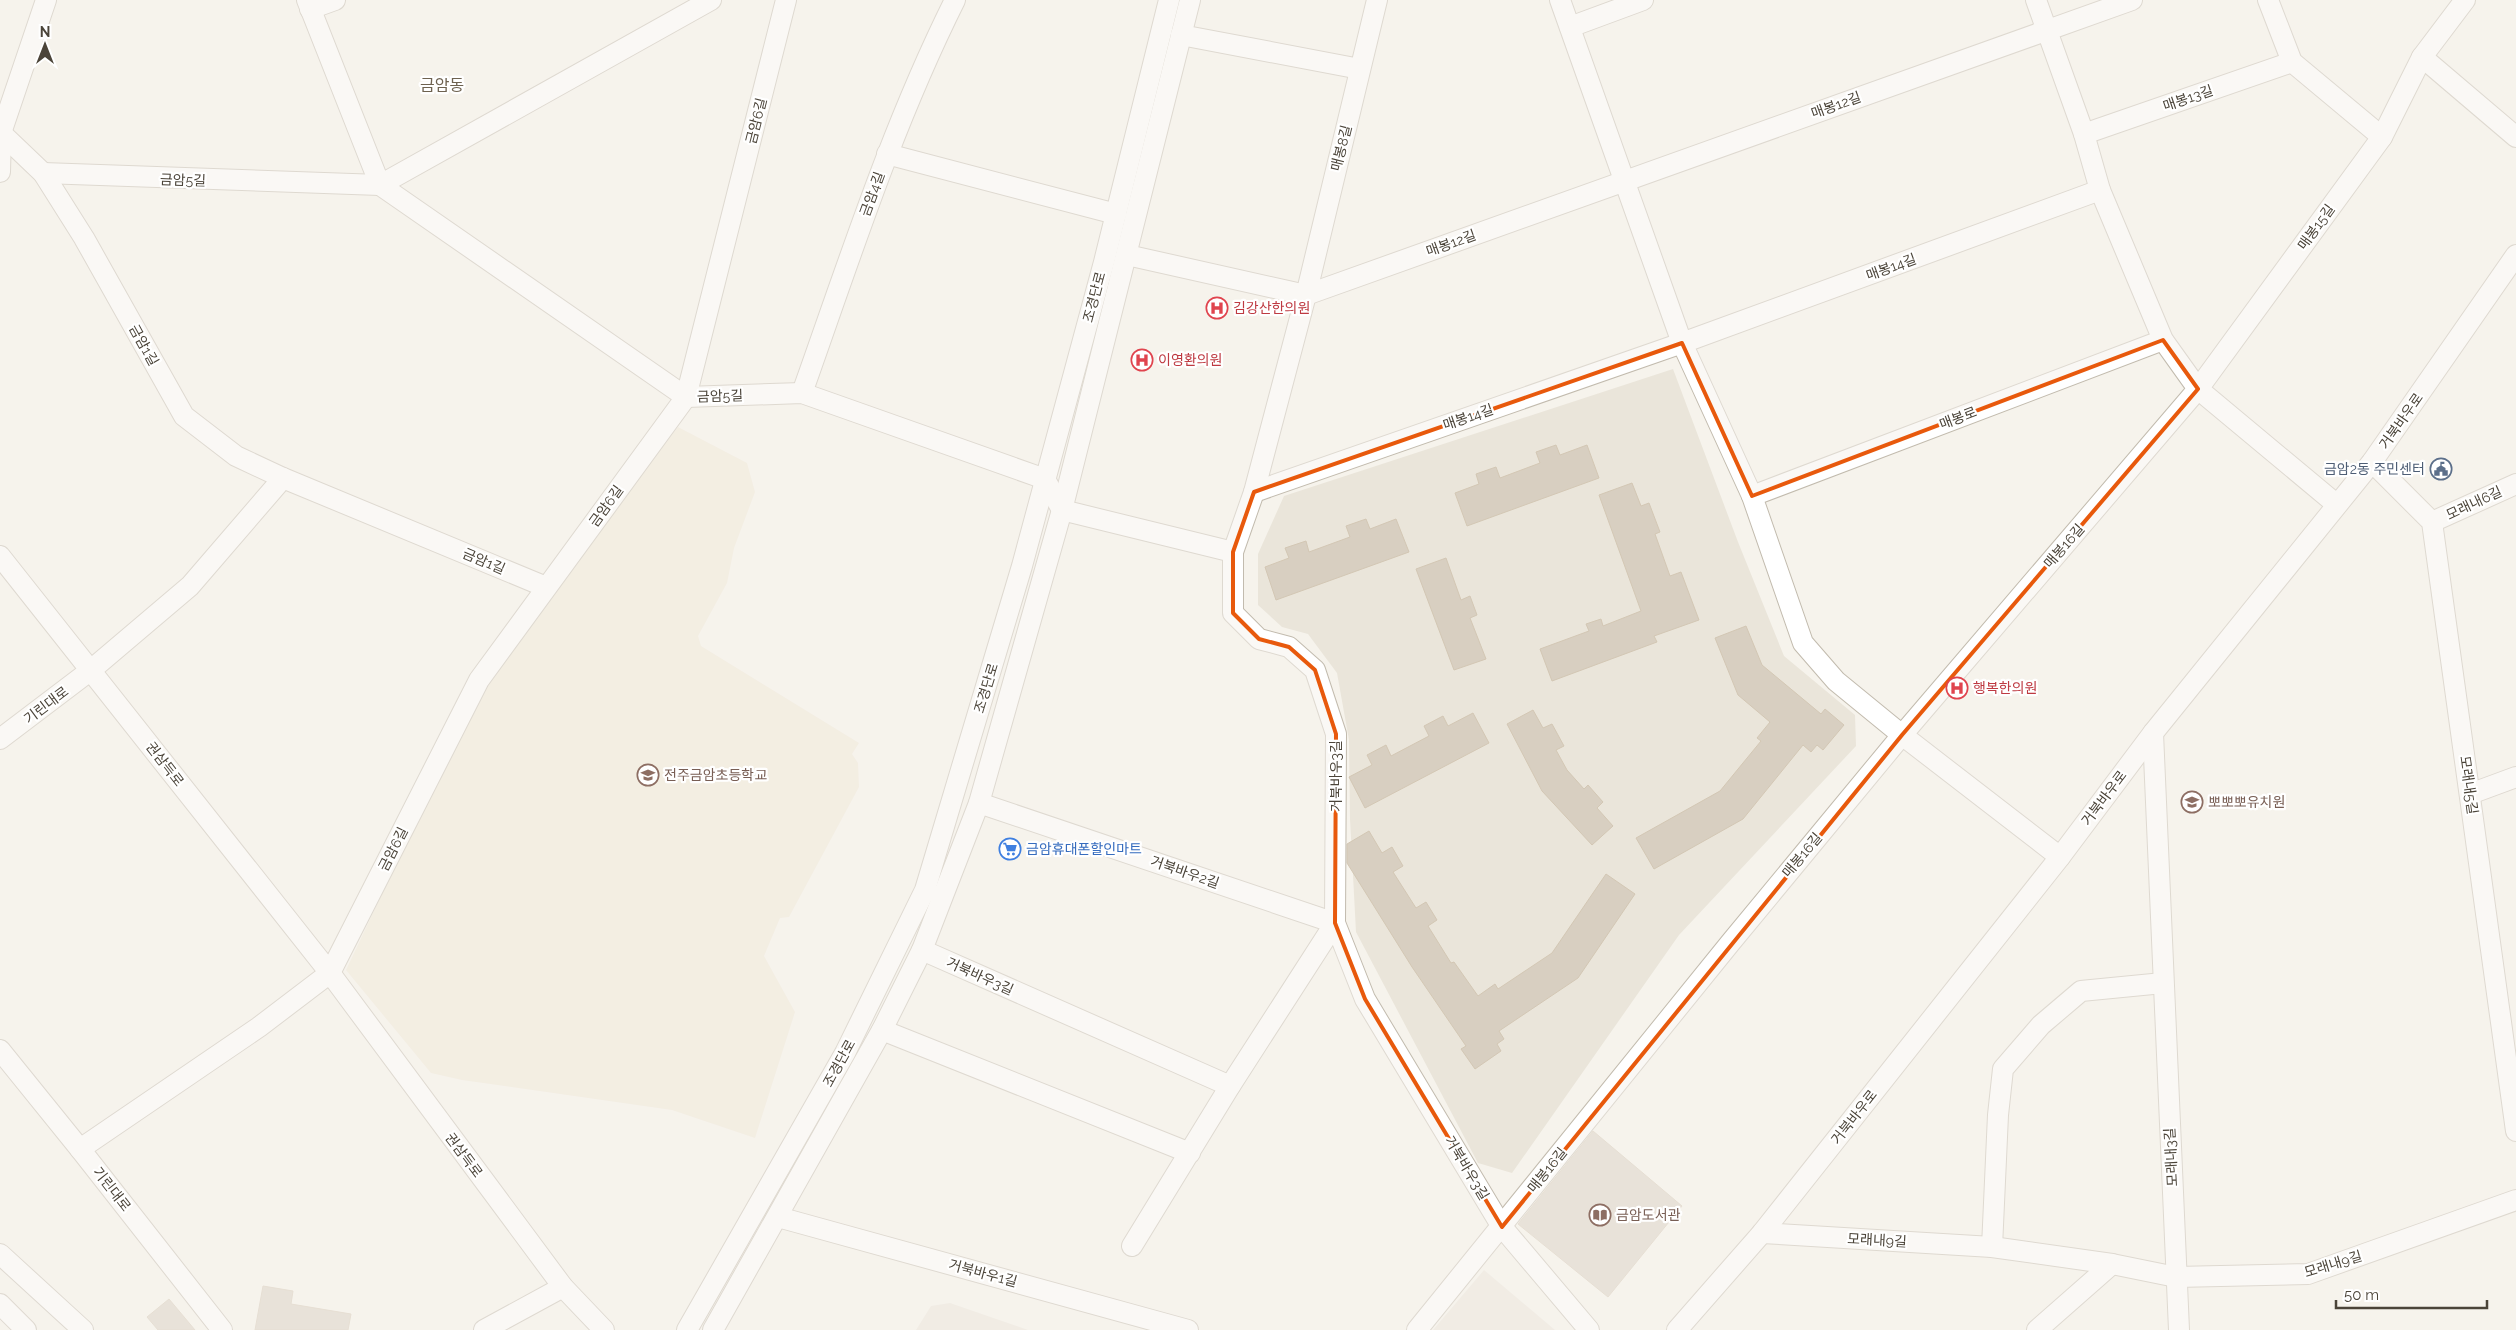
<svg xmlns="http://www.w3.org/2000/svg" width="2516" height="1330" font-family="Raleway,'Noto Sans KR',sans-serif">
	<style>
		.residential { fill: #eae5da }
		.education { fill: #efe8d6 }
		.building { fill: #d8cfc1; stroke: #d3c7b4 }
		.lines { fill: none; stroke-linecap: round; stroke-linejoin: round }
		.minor-casing { stroke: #c2bbae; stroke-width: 22 }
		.minor { stroke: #fff; stroke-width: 20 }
		.marked { fill: none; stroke: #e8590c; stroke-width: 4; stroke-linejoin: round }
		.labels { text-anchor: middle; stroke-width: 4.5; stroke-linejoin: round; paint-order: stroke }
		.street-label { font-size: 14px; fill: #4b4439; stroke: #fff }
		.health-label { font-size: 14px; fill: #be3a42; stroke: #fff; text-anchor: start }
		.service-label { font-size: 14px; fill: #4e5e75; stroke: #fff; text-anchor: end }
		.education-label { font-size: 14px; fill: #785e54; stroke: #fff; text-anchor: start }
		.shop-label { font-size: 14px; fill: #366cbe; stroke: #fff; text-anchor: start }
		.quarter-label { font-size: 16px; fill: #6e6250; stroke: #fff }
	</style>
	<rect width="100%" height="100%" fill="#f6f3ec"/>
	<g class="residential">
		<polygon points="1673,369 1738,542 1784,656 1855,715 1856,746 1679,935 1512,1173 1478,1163 1356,932 1350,819 1349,740 1337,673 1308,634 1282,627 1258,605 1258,554 1284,496"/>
		<polygon points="1484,1270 1555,1330 1433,1330"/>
		<polygon points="950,1303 1028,1330 916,1330 931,1306"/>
	</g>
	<polygon class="education" points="678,427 747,463 755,492 734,548 727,583 698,636 701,646 859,743 852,754 858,763 859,787 789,917 780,918 764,956 795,1012 755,1138 672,1110 462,1080 431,1073 346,970 478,691 567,565"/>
	<g class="building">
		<polygon points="1556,445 1560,455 1587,445 1599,478 1467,526 1455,493 1479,484 1476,474 1496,467 1500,478 1540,463 1536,452"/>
		<polygon points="1632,483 1641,506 1649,503 1660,532 1655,534 1670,576 1681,572 1699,620 1654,636 1657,642 1552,681 1540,649 1589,631 1586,624 1601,619 1603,626 1641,611 1599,495"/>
		<polygon points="1366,519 1370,529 1396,519 1409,552 1276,600 1265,567 1289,558 1285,548 1306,541 1309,552 1350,537 1346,526"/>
		<polygon points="1446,558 1461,600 1470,596 1477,615 1470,618 1486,659 1454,670 1416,569"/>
		<polygon points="1746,626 1762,665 1821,714 1825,709 1844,725 1823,750 1817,745 1811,752 1803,745 1743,819 1654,869 1636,838 1720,791 1761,741 1757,738 1770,722 1738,695 1715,638"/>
		<polygon points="1533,710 1543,728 1552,724 1564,746 1556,750 1567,770 1584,789 1588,785 1603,802 1597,808 1613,826 1592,845 1542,791 1507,724"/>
		<polygon points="1473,713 1489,743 1365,808 1349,777 1372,765 1367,755 1386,745 1391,756 1429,736 1424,726 1443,716 1448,726"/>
		<polygon points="1369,831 1382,853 1392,847 1403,866 1393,872 1416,908 1426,902 1437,920 1428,926 1451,963 1454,962 1478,996 1495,984 1498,989 1552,953 1606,874 1635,894 1578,978 1499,1031 1504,1039 1497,1044 1501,1051 1475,1069 1461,1049 1466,1046 1412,967 1347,863 1347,844"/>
		<polygon points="1593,1131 1682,1206 1608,1297 1518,1224"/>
		<polygon points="263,1286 293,1291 291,1304 351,1314 348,1330 255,1330"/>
		<polygon points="169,1299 195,1330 158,1330 147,1317"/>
	</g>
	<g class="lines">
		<g class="minor-casing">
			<g id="minor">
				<polyline points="307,0 380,185 686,397 802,393 1045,479 1062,510 1233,552 1233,613 1259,639 1289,647 1315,670 1336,734 1335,923 1365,999 1502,1227 1589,1330"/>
				<polyline points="1560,0 1682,343 1752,496 1803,643 1836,681 1902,735 2060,857"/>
				<polyline points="2036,0 2084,134 2100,190 2163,340 2198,389 2336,504"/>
				<polyline points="2268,0 2292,62 2382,137"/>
				<polyline points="310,9 335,0"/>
				<polyline points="1570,27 1643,0"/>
				<polyline points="1181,35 1360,69"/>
				<polyline points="2422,57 2516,137"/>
				<polyline points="0,132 43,173 84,238 184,416 236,456 283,478 546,587"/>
				<polyline points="2084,134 2292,62"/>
				<polyline points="887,154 1116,214"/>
				<polyline points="0,172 1,133 46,0"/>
				<polyline points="43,173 380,185 711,0"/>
				<polyline points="1127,255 1306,295 2132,0"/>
				<path d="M802,393C849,261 892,126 955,0"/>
				<polyline points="2372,462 2432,522 2516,1131"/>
				<polyline points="1254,492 1682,343 2100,190"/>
				<polyline points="1752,496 2163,340"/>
				<polyline points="2432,522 2516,484"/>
				<polyline points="1233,552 1254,492 1306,295 1377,0"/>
				<polyline points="0,556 330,973 563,1287 604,1330"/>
				<polyline points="2153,733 2179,1330"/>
				<polyline points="0,739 91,670 190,586 283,478"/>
				<polyline points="2470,794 2516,777"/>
				<polyline points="979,803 1335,923 1230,1086 1132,1246"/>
				<polyline points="922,950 1230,1086"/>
				<polyline points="882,1030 1190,1153"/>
				<polyline points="0,1050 80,1149 222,1330"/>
				<polyline points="80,1149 259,1027 330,973 479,680 686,397 786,0"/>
				<polyline points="778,1217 1188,1330"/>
				<polyline points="1762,1233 1992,1247 2112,1264 2176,1277 2308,1274 2516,1200"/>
				<polyline points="1992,1247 1998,1115 2003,1069 2041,1025 2081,991 2163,983"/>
				<polyline points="0,1254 83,1330"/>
				<polyline points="0,1304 26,1330"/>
				<polyline points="484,1330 563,1287"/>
				<polyline points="687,1330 845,1053 925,890 1022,566 1104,262 1169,0"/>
				<polyline points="713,1330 882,1030 922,950 979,803 1062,510 1190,0"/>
				<polyline points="1417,1330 1731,942 1902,735 2198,389 2382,137 2422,57 2465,0"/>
				<polyline points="1677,1330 1762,1233 2060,857 2153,733 2372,462 2516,255"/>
				<polyline points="2037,1330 2112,1264"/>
			</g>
		</g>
		<use href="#minor" class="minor"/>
	</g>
	<path d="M0 0H2516V1330H0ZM2163,340L2198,389L1902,735L1502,1227L1365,999L1335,923L1336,734L1315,670L1289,647L1259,639L1233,613V552L1254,492L1682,343L1752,496Z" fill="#f6f3ec" fill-opacity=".55" fill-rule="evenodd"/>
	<path class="marked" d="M2163,340L2198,389L1902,735L1502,1227L1365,999L1335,923L1336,734L1315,670L1289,647L1259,639L1233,613V552L1254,492L1682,343L1752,496Z"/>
	<defs>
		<g id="hospital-ring" transform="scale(1.125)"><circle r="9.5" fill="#fff" stroke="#e0444e" stroke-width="1.5"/><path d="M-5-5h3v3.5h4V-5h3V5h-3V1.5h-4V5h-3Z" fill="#e0444e"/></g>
		<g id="civic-ring" transform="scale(1.125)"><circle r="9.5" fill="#fff" stroke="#5c6f8a" stroke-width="1.5"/><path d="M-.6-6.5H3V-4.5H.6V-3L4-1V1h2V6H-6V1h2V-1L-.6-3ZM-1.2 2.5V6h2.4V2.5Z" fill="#5c6f8a"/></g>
		<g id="school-ring" transform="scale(1.125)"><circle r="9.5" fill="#fff" stroke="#8d6e63" stroke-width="1.5"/><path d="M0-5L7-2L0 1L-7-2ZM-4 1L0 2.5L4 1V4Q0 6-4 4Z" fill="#8d6e63"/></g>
		<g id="supermarket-ring" transform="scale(1.125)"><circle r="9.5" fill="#fff" stroke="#3f7fe0" stroke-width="1.5"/><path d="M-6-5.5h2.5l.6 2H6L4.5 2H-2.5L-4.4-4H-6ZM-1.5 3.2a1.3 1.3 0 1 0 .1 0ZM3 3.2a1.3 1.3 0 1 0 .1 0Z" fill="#3f7fe0"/></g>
		<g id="library-ring" transform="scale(1.125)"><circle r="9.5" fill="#fff" stroke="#8d6e63" stroke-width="1.5"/><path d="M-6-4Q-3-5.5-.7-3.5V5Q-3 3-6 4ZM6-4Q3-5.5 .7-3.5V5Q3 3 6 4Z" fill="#8d6e63"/></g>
	</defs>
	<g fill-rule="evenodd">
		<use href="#hospital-ring" x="1217" y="308"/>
		<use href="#hospital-ring" x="1142" y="360"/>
		<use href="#civic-ring" x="2441" y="469"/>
		<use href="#hospital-ring" x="1957" y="688"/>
		<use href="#school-ring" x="648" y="775"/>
		<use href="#school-ring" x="2192" y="802"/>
		<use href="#supermarket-ring" x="1010" y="849"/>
		<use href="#library-ring" x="1600" y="1215"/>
	</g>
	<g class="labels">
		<g class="street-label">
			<text transform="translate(2188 98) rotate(-19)" y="5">매봉13길</text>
			<text transform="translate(1836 105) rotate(-20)" y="5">매봉12길</text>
			<text transform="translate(756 121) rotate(-76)" y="5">금암6길</text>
			<text transform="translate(1341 148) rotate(-76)" y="5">매봉8길</text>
			<text transform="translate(183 180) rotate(2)" y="5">금암5길</text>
			<text transform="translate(872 194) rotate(-70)" y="5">금암4길</text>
			<text transform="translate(2316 227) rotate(-54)" y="5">매봉15길</text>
			<text transform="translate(1451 243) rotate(-20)" y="5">매봉12길</text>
			<text transform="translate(1891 267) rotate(-20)" y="5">매봉14길</text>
			<text transform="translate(1094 297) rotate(-75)" y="5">조경단로</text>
			<text transform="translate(144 345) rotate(61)" y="5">금암1길</text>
			<text transform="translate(720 396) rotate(-2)" y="5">금암5길</text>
			<text transform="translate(1468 417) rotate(-19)" y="5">매봉14길</text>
			<text transform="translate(1958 418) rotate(-21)" y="5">매봉로</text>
			<text transform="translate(2401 421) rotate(-55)" y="5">거북바우로</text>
			<text transform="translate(2474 503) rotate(-25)" y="5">모래내6길</text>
			<text transform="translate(606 506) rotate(-54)" y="5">금암6길</text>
			<text transform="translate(2064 546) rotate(-49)" y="5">매봉16길</text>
			<text transform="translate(484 561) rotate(23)" y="5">금암1길</text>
			<text transform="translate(986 688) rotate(-73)" y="5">조경단로</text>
			<text transform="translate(46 705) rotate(-37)" y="5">기린대로</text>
			<text transform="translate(165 764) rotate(52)" y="5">권삼득로</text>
			<text transform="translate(1336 776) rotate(-90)" y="5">거북바우3길</text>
			<text transform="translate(2469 785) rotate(82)" y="5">모래내5길</text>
			<text transform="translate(2104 798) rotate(-53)" y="5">거북바우로</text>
			<text transform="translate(393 849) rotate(-63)" y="5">금암6길</text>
			<text transform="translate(1802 855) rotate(-50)" y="5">매봉16길</text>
			<text transform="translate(1185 872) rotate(19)" y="5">거북바우2길</text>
			<text transform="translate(980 976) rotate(24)" y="5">거북바우3길</text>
			<text transform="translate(839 1063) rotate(-61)" y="5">조경단로</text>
			<text transform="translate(1854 1117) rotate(-52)" y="5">거북바우로</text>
			<text transform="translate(464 1155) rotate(53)" y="5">권삼득로</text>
			<text transform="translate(2171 1157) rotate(-93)" y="5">모래내3길</text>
			<text transform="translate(1467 1168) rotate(59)" y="5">거북바우3길</text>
			<text transform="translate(1547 1170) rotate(-51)" y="5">매봉16길</text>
			<text transform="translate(112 1189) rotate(52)" y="5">기린대로</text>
			<text transform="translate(1877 1240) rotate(3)" y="5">모래내9길</text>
			<text transform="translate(2333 1264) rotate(-17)" y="5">모래내9길</text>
			<text transform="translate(983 1273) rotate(15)" y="5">거북바우1길</text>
		</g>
		<g class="health-label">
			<text x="1233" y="313">김강산한의원</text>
			<text x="1158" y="365">이영환의원</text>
			<text x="1973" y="693">행복한의원</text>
		</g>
		<g class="service-label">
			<text x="2425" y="474">금암2동 주민센터</text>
		</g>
		<g class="education-label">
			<text x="664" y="780">전주금암초등학교</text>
			<text x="2208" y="807">뽀뽀뽀유치원</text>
			<text x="1616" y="1220">금암도서관</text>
		</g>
		<g class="shop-label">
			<text x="1026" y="854">금암휴대폰할인마트</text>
		</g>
		<g class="quarter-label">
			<text x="442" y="91">금암동</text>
		</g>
	</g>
	<g transform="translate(45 45)" stroke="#ffffff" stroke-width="4" paint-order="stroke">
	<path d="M0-4L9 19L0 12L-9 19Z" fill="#4b4439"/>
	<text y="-8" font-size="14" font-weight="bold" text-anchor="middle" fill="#4b4439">N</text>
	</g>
	<path d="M2336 1300v8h151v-8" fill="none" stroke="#4b4439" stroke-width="2.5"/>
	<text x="2344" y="1300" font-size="15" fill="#4b4439" stroke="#ffffff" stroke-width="4" paint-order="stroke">50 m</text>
</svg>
